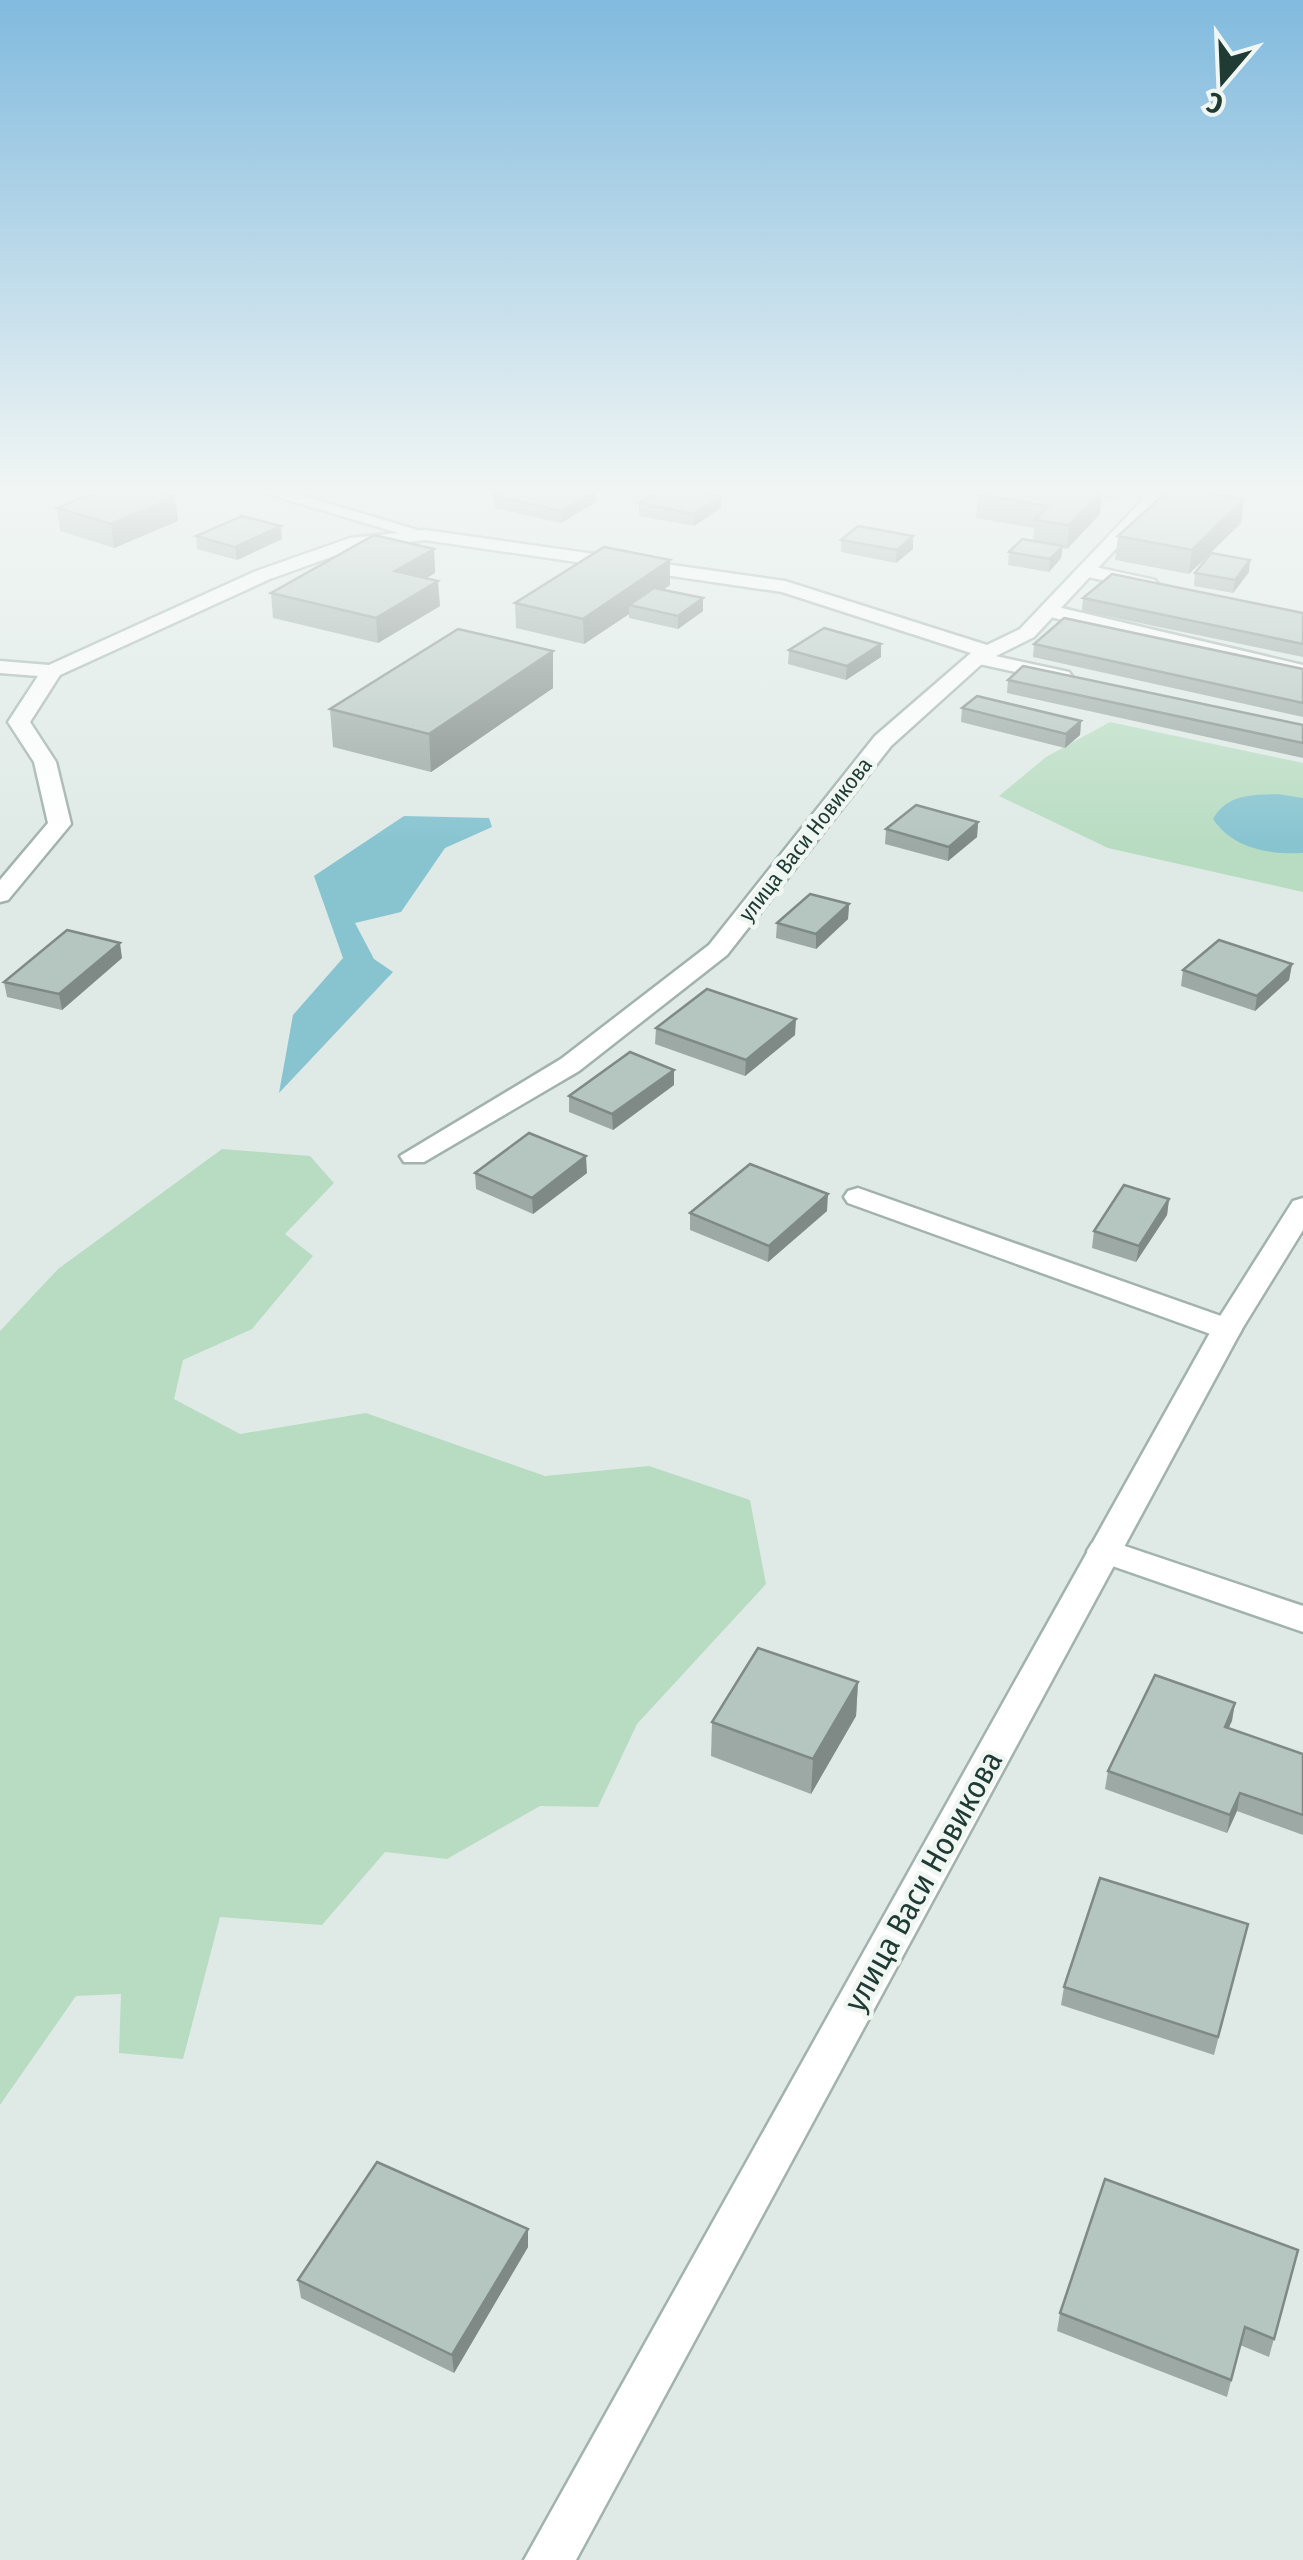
<svg xmlns="http://www.w3.org/2000/svg" width="1303" height="2560" font-family="'Fira Sans Condensed',sans-serif">
	<style>
		.green { fill: #b8dcc2 }
		.water { fill: #87c4d0 }
		.lines { fill: none; stroke-linecap: round; stroke-linejoin: round }
		.service-casing { stroke: #a2b2ad; stroke-width: 5 }
		.minor-casing { stroke: #a2b2ad; stroke-width: 5 }
		.service { fill: #fff; fill-rule: evenodd }
		.minor { fill: #fff; fill-rule: evenodd }
		.wall { fill: #9ca9a4 }
		.shaded-wall { fill: #7f8a86 }
		.building { fill: #b5c5bf; stroke: #7f8a86; stroke-width: 2.5 }
		.labels { text-anchor: middle; stroke-width: 9; stroke-linejoin: round; paint-order: stroke }
		.far-street-label { font-size: 22px; fill: #203a34; stroke: #f0f7f3 }
		.near-street-label { font-size: 32px; fill: #203a34; stroke: #f0f7f3 }
	</style>
	<rect width="100%" height="100%" fill="#dfeae6"/>
	<g class="green">
		<polygon points="1110,722 1303,763 1303,892 1108,848 999,796 1046,757"/>
		<polygon points="222,1149 310,1156 334,1183 285,1234 313,1256 252,1329 183,1360 174,1399 240,1434 366,1413 545,1476 649,1466 750,1500 766,1584 637,1724 598,1807 540,1806 447,1859 385,1852 322,1925 220,1917 183,2059 119,2053 121,1994 76,1996 0,2105 0,1331 58,1269"/>
	</g>
	<g class="water">
		<path d="M1278,794L1303,798V853C1269,855 1232,848 1213,819C1227,794 1251,795 1278,794Z"/>
		<polygon points="404,816 489,818 492,827 445,848 401,912 355,923 374,959 393,972 279,1093 293,1015 343,958 314,876"/>
	</g>
	<g class="lines">
		<g class="service-casing">
			<g id="service">
				<polygon points="241,486 270,486 434,535 431,539 419,539"/>
				<polygon points="1067,486 1146,486 1109,497"/>
				<polygon points="1086,565 1155,580 1158,584 1148,590 1079,575 1077,571"/>
				<polygon points="1049,605 1303,665 1303,677 1042,615 1042,607"/>
				<polygon points="977,652 1069,672 1072,676 1062,682 970,662 967,658"/>
				<polygon points="858,1188 1238,1322 1242,1329 1238,1336 1216,1336 848,1203 844,1197 848,1191"/>
				<polygon points="1104,1539 1303,1606 1303,1632 1092,1559 1087,1551 1092,1543"/>
			</g>
		</g>
		<g class="minor-casing">
			<g id="minor">
				<polygon points="1156,486 1174,486 1034,637 984,662 891,746 727,955 579,1071 424,1162 404,1162 400,1156 561,1059 709,945 875,736 971,653 782,592 425,540 353,549 270,579 60,675 30,722 56,762 71,824 8,900 0,902 0,880 48,823 34,762 8,722 38,676 0,673 0,661 49,665 256,571 350,538 425,530 785,581 987,645 1020,629"/>
				<polygon points="1303,1198 1303,1230 1242,1329 576,2560 524,2560 1212,1329 1293,1201"/>
			</g>
		</g>
		<use href="#service" class="service"/>
		<use href="#minor" class="minor"/>
	</g>
	<g class="wall">
		<polygon points="365,486 405,486 395,492"/>
		<polygon points="596,490 596,502 561,523 494,508 493,496"/>
		<polygon points="978,495 1100,514 1067,549 1062,548 1061,558 1049,572 1008,565 1009,552 1033,541 1034,528 976,518"/>
		<polygon points="1244,499 1241,523 1189,574 1115,560 1118,536"/>
		<polygon points="639,503 721,508 694,526 639,516"/>
		<polygon points="57,508 178,521 114,548 60,531"/>
		<polygon points="196,536 282,539 237,560 197,549"/>
		<polygon points="841,540 913,549 896,563 841,552"/>
		<polygon points="434,549 435,573 426,578 440,606 378,643 273,618 271,593"/>
		<polygon points="1249,572 1233,593 1194,586 1195,573"/>
		<polygon points="670,585 663,590 703,611 678,629 629,618 629,614 584,644 516,628 515,603"/>
		<polygon points="1083,598 1303,613 1303,657 1082,611"/>
		<polygon points="881,644 881,657 846,680 788,664 789,650"/>
		<polygon points="1034,644 1303,669 1303,717 1033,657"/>
		<polygon points="553,651 553,688 431,772 333,747 330,709"/>
		<polygon points="1008,680 1303,725 1303,758 1007,693"/>
		<polygon points="962,708 1081,721 1080,735 1065,748 961,722"/>
		<polygon points="978,822 977,837 948,861 885,844 886,829"/>
		<polygon points="849,904 848,919 816,949 776,938 777,923"/>
		<polygon points="122,958 62,1010 7,997 4,982"/>
		<polygon points="1292,964 1289,980 1255,1011 1181,986 1183,970"/>
		<polygon points="656,1028 795,1035 745,1076 655,1044"/>
		<polygon points="674,1070 674,1085 613,1130 569,1112 569,1096"/>
		<polygon points="475,1173 587,1173 533,1214 476,1189"/>
		<polygon points="1169,1199 1167,1215 1136,1262 1092,1248 1094,1231"/>
		<polygon points="827,1211 768,1262 690,1230 690,1213"/>
		<polygon points="858,1682 856,1716 811,1794 711,1756 712,1722"/>
		<polygon points="1235,1703 1229,1728 1303,1754 1303,1835 1237,1811 1227,1833 1105,1789 1108,1771"/>
		<polygon points="1248,1924 1214,2055 1061,2005 1064,1987"/>
		<polygon points="528,2247 454,2373 301,2298 298,2280"/>
		<polygon points="1298,2250 1269,2357 1240,2345 1227,2397 1057,2331 1060,2313"/>
	</g>
	<g class="shaded-wall">
		<polygon points="596,490 596,502 561,523 561,511"/>
		<polygon points="1102,490 1100,514 1067,549 1069,525"/>
		<polygon points="721,496 721,508 694,526 694,514"/>
		<polygon points="175,497 178,521 114,548 111,524"/>
		<polygon points="1244,499 1241,523 1189,574 1192,550"/>
		<polygon points="281,526 282,539 237,560 235,547"/>
		<polygon points="913,536 913,549 896,563 897,550"/>
		<polygon points="1063,546 1061,558 1049,572 1050,559"/>
		<polygon points="434,549 435,573 396,596 395,571"/>
		<polygon points="670,560 670,585 638,607 629,605 629,614 584,644 583,619"/>
		<polygon points="1250,560 1249,572 1233,593 1235,580"/>
		<polygon points="438,581 440,606 378,643 376,618"/>
		<polygon points="703,598 703,611 678,629 678,616"/>
		<polygon points="881,644 881,657 846,680 847,666"/>
		<polygon points="553,651 553,688 431,772 429,734"/>
		<polygon points="1081,721 1080,735 1065,748 1066,734"/>
		<polygon points="978,822 977,837 948,861 949,847"/>
		<polygon points="849,904 848,919 816,949 816,934"/>
		<polygon points="120,943 122,958 62,1010 59,994"/>
		<polygon points="1292,964 1289,980 1255,1011 1257,996"/>
		<polygon points="796,1019 795,1035 745,1076 746,1060"/>
		<polygon points="674,1070 674,1085 613,1130 612,1114"/>
		<polygon points="586,1156 587,1173 533,1214 532,1198"/>
		<polygon points="828,1194 827,1211 768,1262 769,1246"/>
		<polygon points="1169,1199 1167,1215 1136,1262 1139,1246"/>
		<polygon points="858,1682 856,1716 811,1794 813,1759"/>
		<polygon points="1235,1703 1232,1721 1221,1744 1225,1727"/>
		<polygon points="1240,1793 1237,1811 1227,1833 1230,1815"/>
		<polygon points="528,2229 528,2247 454,2373 452,2355"/>
	</g>
	<g class="building">
		<polygon points="111,486 137,486 175,497 111,524 57,508"/>
		<polygon points="510,486 579,486 596,490 561,511 493,496"/>
		<polygon points="665,486 672,486 721,496 694,514 639,503"/>
		<polygon points="987,486 1077,486 1102,490 1069,525 1035,520 1048,506 978,495"/>
		<polygon points="1173,486 1244,499 1192,550 1118,536"/>
		<polygon points="242,516 281,526 235,547 196,536"/>
		<polygon points="858,526 913,536 897,550 841,540"/>
		<polygon points="374,535 434,549 395,571 438,581 376,618 271,593"/>
		<polygon points="1022,539 1063,546 1050,559 1009,552"/>
		<polygon points="604,547 670,560 583,619 515,603"/>
		<polygon points="1211,553 1250,560 1235,580 1195,573"/>
		<polygon points="1112,574 1303,613 1303,644 1083,598"/>
		<polygon points="654,588 703,598 678,616 629,605"/>
		<polygon points="1064,618 1303,669 1303,703 1034,644"/>
		<polygon points="824,628 881,644 847,666 789,650"/>
		<polygon points="458,629 553,651 429,734 330,709"/>
		<polygon points="1023,666 1303,725 1303,743 1008,680"/>
		<polygon points="977,696 1081,721 1066,734 962,708"/>
		<polygon points="916,805 978,822 949,847 886,829"/>
		<polygon points="810,894 849,904 816,934 777,923"/>
		<polygon points="67,930 120,943 59,994 4,982"/>
		<polygon points="1219,940 1292,964 1257,996 1183,970"/>
		<polygon points="707,989 796,1019 746,1060 656,1028"/>
		<polygon points="630,1052 674,1070 612,1114 569,1096"/>
		<polygon points="529,1133 586,1156 532,1198 475,1173"/>
		<polygon points="750,1164 828,1194 769,1246 690,1213"/>
		<polygon points="1124,1185 1169,1199 1139,1246 1094,1231"/>
		<polygon points="758,1648 858,1682 813,1759 712,1722"/>
		<polygon points="1155,1675 1235,1703 1225,1727 1303,1754 1303,1815 1240,1793 1230,1815 1108,1771"/>
		<polygon points="1100,1878 1248,1924 1218,2037 1064,1987"/>
		<polygon points="377,2162 528,2229 452,2355 298,2280"/>
		<polygon points="1105,2179 1298,2250 1274,2339 1245,2327 1231,2380 1060,2313"/>
	</g>
	<linearGradient id="sky" x2="0" y2="1"><stop stop-color="#81bade"/><stop offset="0.58" stop-color="#f1f6f4"/><stop offset="1" stop-color="#f1f6f4" stop-opacity="0"/></linearGradient>
	<rect width="1303" height="845" fill="url(#sky)"/>
	<g class="labels">
		<g class="far-street-label">
			<text transform="translate(805 839) rotate(-52)" y="8">улица Васи Новикова</text>
		</g>
		<g class="near-street-label">
			<text transform="translate(923 1881) rotate(-61)" y="11">улица Васи Новикова</text>
		</g>
	</g>
	<g transform="translate(1223 80) rotate(199)" stroke="#f0f7f3" stroke-width="8" paint-order="stroke">
	<path d="M0-8L18 38L0 25L-18 38Z" fill="#203a34"/>
	<text y="-15" font-size="28" font-weight="bold" text-anchor="middle" fill="#203a34">С</text>
	</g>
</svg>
